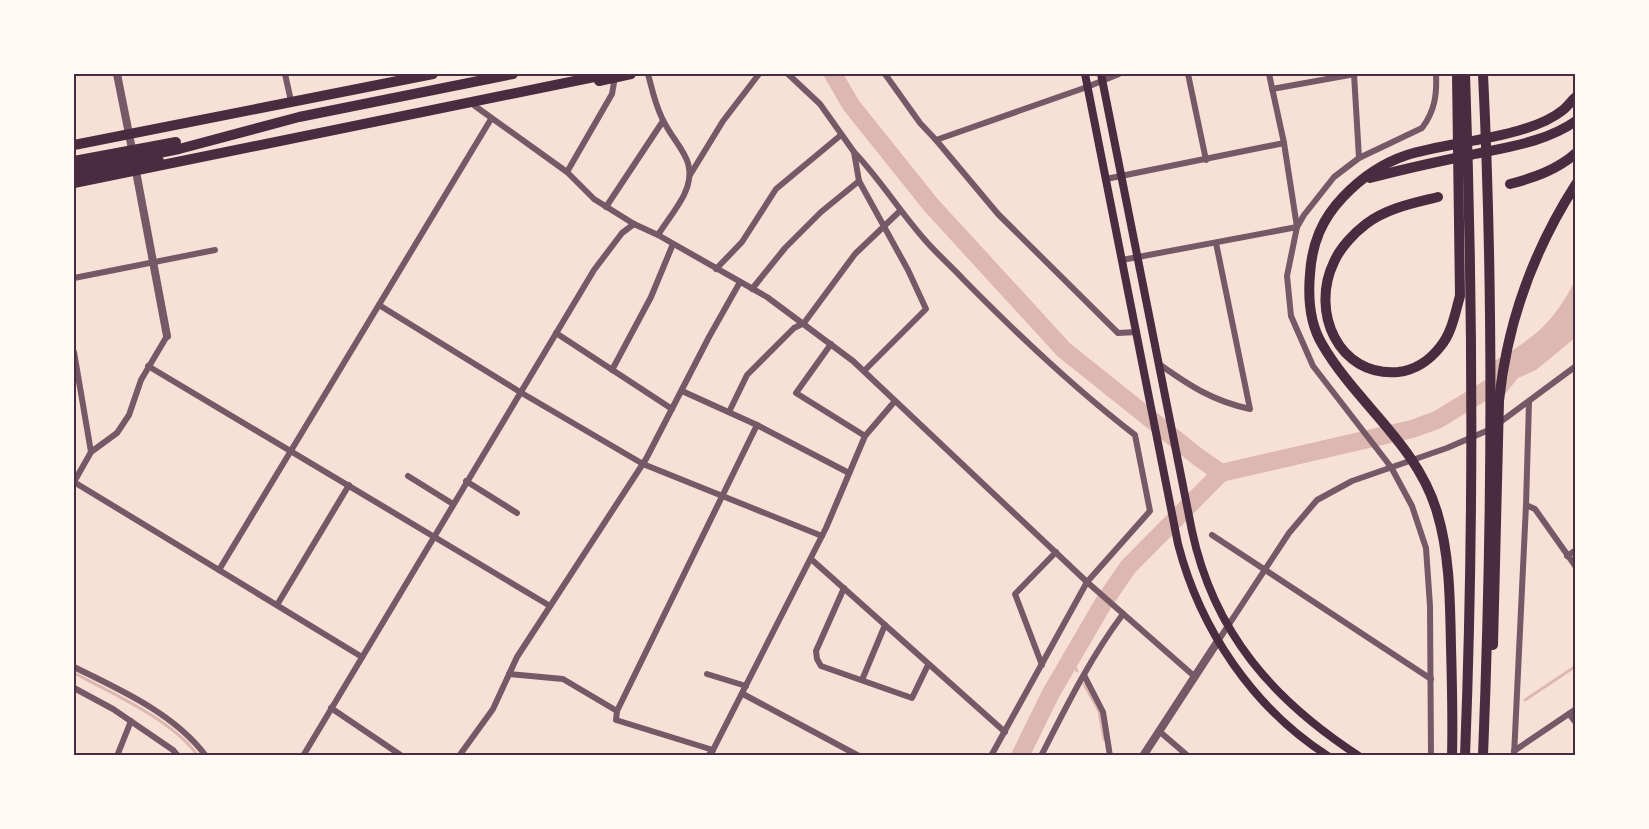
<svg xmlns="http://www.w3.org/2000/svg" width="1649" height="829" font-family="Figtree,sans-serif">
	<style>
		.water { fill: #dcb8b0 }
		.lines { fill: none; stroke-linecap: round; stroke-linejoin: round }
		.stream { stroke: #dcb8b0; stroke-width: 3 }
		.river { stroke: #dcb8b0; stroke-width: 18 }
		.minor { stroke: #755966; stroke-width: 6 }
		.tertiary { stroke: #755966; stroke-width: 8 }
		.secondary { stroke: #4a2c40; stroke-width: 8 }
		.trunk { stroke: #4a2c40; stroke-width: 10 }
		.motorway { stroke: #4a2c40; stroke-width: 10 }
		.neatline { fill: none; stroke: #4a2c40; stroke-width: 2 }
	</style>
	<rect width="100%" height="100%" fill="#f7e1d7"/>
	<path class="water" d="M1575,281V338L1536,370L1518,378L1493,409V362C1536,336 1551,326 1575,281Z"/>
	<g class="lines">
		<g class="stream">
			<polyline points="1070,659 1077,671"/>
			<path d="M74,673C112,693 174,721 198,756"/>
			<polyline points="1084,684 1099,711 1104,739"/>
			<polyline points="1525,700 1576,666"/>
		</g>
		<g class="river">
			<polyline points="833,74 851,105 931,205 1064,350 1198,457 1221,473 1412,429 1437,420 1506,378"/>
			<polyline points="1020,756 1051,693 1104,602 1128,567 1221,473"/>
		</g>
		<g class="minor">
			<polyline points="285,74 291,101"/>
			<path d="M648,74C652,89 655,104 662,118C675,147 701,160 684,195C677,209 666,222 658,235"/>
			<polyline points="788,74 820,104 854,152 859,181 908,270 926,309 864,371"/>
			<polyline points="885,74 920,123 936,140 1087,87 1119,74"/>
			<polyline points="1188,74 1206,160"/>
			<polyline points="1269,74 1284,143 1297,227"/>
			<polyline points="1354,74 1359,158"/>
			<polyline points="1272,89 1355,74"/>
			<polyline points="475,106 567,172 594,199 634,224 658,235 767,297 853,361 1087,582 1194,676"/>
			<polyline points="936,140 998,214 1118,333 1137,332"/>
			<path d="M854,152C880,179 900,212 925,240C937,254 951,266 963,279C1018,335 1074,388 1135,435L1150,511L1087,582L991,756"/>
			<polyline points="567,172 612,94 615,77"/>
			<polyline points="690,175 723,121 759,74"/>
			<polyline points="1106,179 1284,143"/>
			<polyline points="606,207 663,121"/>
			<polyline points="1122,260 1297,227"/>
			<polyline points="716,269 742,242 776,189 841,135"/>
			<polyline points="74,278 215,250"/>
			<polyline points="752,289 785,248 821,212 859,181"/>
			<polyline points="379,305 520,392 643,464 822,536"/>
			<polyline points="556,333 672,409"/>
			<polyline points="831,344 796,393 865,436"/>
			<polyline points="74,352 91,452"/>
			<path d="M1159,364C1190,386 1213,401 1250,409L1216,243"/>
			<polyline points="148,366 550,606"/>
			<polyline points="612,370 651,297 673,244"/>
			<polyline points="682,391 757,425 849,473"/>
			<polyline points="729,412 747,375 794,328 804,323 855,254 900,211"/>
			<polyline points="1499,423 1576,366"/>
			<polyline points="408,476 453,504"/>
			<polyline points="466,481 517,513"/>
			<polyline points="74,482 362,657"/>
			<polyline points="74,482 91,452 117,433 129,415 141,380 167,336"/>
			<polyline points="1526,505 1535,509 1576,567"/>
			<polyline points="1212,535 1431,679"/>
			<polyline points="1567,556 1576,550"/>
			<polyline points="811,559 1005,732"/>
			<polyline points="219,570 491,119"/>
			<polyline points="844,588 816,651 817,659 821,666 912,698 928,665"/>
			<polyline points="277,605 349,485"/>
			<polyline points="1218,641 1289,533 1317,500 1352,481 1447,448 1491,429"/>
			<polyline points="1042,665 1015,594 1056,552"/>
			<path d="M74,667C119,689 175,714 206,756"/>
			<polyline points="509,674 563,679 617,711"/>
			<polyline points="707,674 746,686"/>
			<polyline points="1084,675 1103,712 1110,756"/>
			<polyline points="862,680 885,625"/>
			<polyline points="74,688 113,709 173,750 178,756"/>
			<polyline points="743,694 859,756"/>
			<polyline points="331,708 402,756"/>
			<polyline points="1569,714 1576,723"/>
			<polyline points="1159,731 1188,756"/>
			<polyline points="713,750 616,720 617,711 757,425"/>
			<polyline points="1514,751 1576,709"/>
			<polyline points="117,756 131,721"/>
			<polyline points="303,756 594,270 622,233 634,224"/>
			<polyline points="459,756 493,709 517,657 646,459 709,337 740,282"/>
			<polyline points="708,756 713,750 826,528 865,436 895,401"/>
			<path d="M1041,756C1066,707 1090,658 1123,614"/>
			<path d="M1431,756L1430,606L1426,548L1412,506L1391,467L1313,366L1291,316L1287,276L1297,227L1304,215L1334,177L1359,158L1422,128C1435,111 1437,94 1436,74"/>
			<polyline points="1514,756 1526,505 1529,402"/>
		</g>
		<g class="tertiary">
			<polyline points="117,74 133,154"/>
			<polyline points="135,166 167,336"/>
			<polyline points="1143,756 1218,641"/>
		</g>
		<g class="secondary">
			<path d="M1085,74L1178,544C1200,629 1253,708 1328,756"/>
			<path d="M1101,74L1192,531C1214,633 1273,700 1359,756"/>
		</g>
		<g class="trunk">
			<polyline points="599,81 631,74"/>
			<polyline points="74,145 433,74"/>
			<polyline points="74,178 159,161"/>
		</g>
		<g class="motorway">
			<polyline points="74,161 176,142"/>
			<polyline points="74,170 179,149 299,117 513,74"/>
			<path d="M1370,178C1403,169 1436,162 1470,155C1506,147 1544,143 1576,121"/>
			<polyline points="74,183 609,74"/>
			<path d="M1510,184C1533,178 1557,170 1576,153"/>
			<path d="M1438,197C1414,203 1387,208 1366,224C1354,233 1340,248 1334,262C1310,311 1338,377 1398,372C1415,370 1430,360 1440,347C1452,333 1455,313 1460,296L1457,74"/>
			<path d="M1493,645L1499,401C1507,323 1533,251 1576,184"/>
			<path d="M1452,756C1453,719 1452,683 1451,647C1450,601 1450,555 1437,512C1417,444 1356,403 1322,344C1310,324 1308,297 1310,274C1312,243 1322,219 1343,197C1361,178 1383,163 1407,155C1451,141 1529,138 1563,110C1568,106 1571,101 1576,97"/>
			<path d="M1465,756C1474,528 1473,301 1465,74"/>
			<path d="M1483,756C1492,529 1494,300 1483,74"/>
		</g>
	</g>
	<rect width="1649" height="829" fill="none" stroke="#fffaf5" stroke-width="150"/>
	<rect x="75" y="75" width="1499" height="679" class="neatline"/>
</svg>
